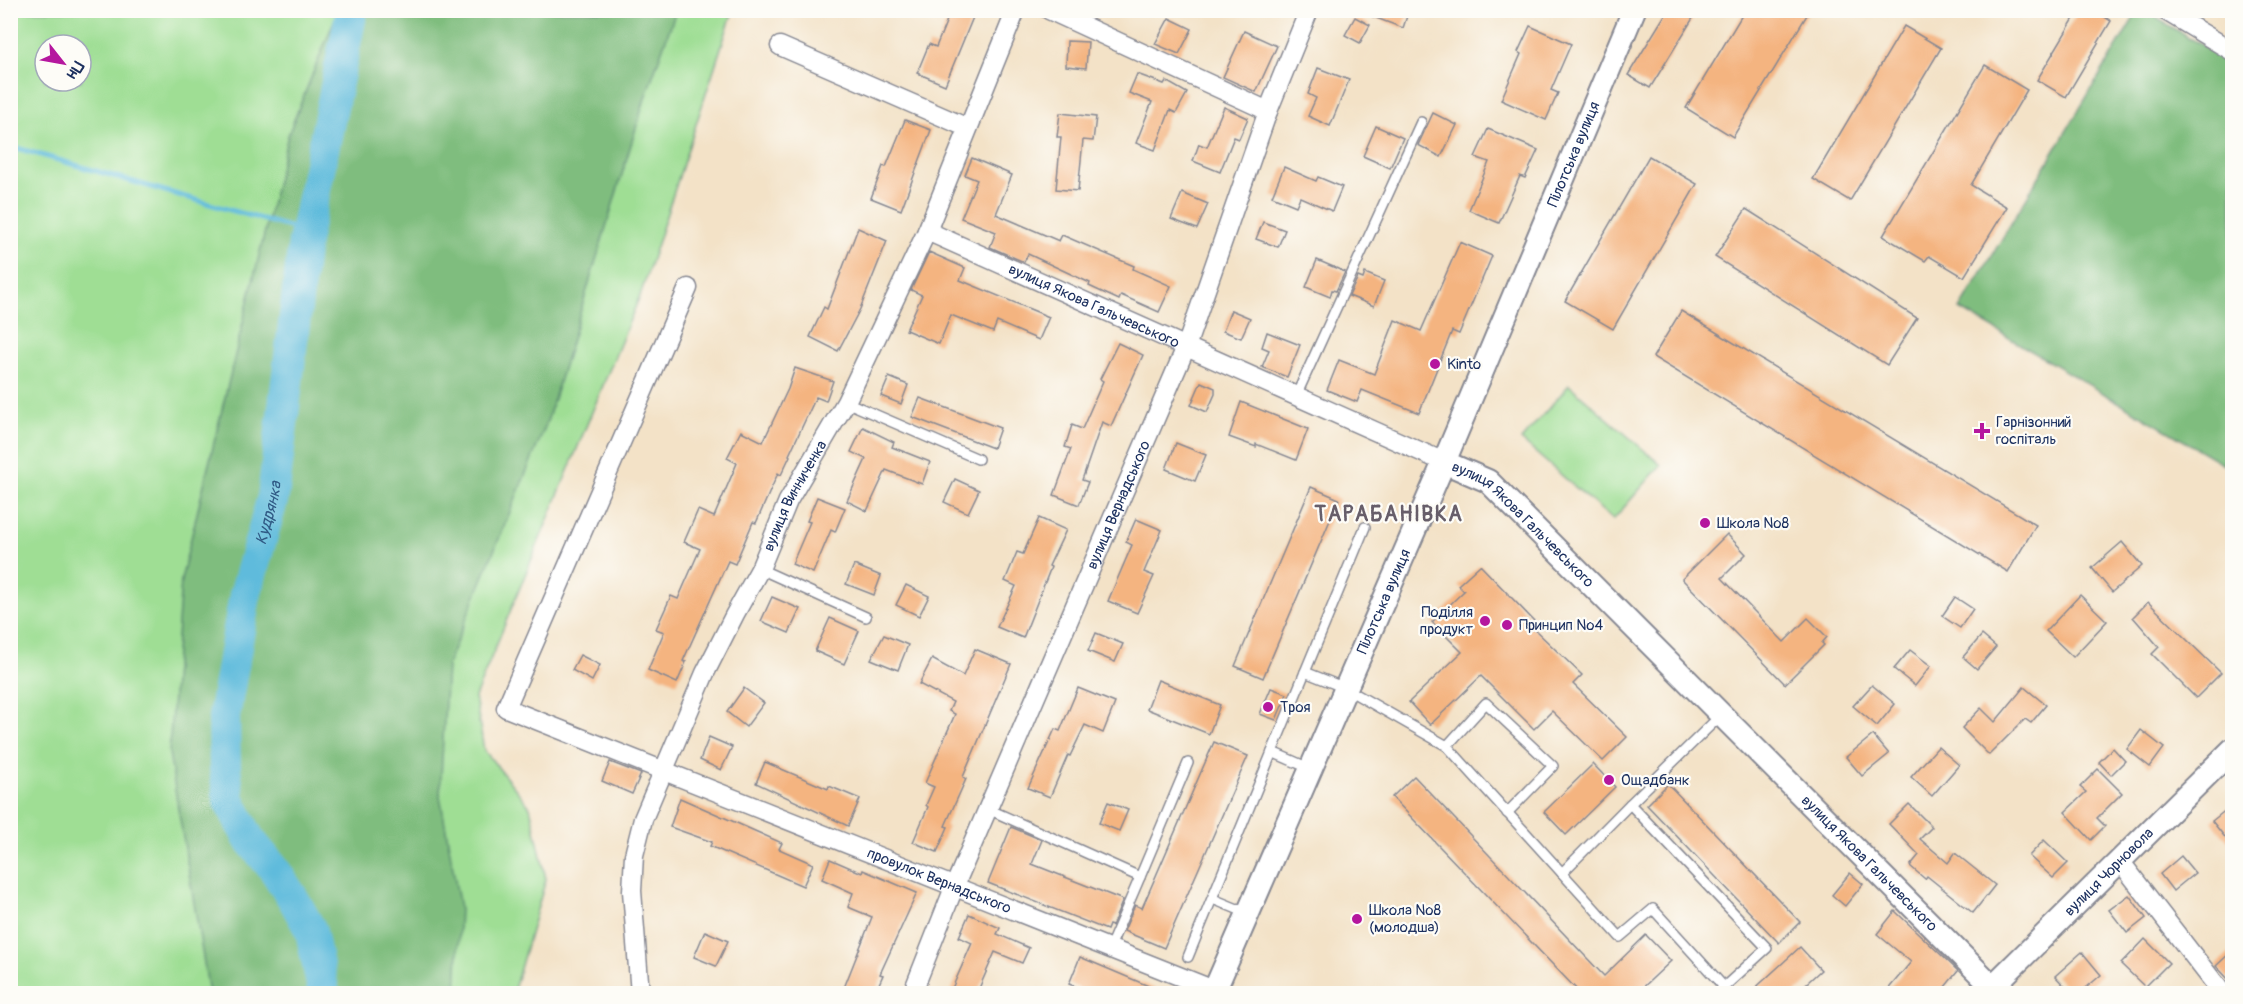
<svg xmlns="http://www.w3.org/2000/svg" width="2243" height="1004" font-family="Pangolin,sans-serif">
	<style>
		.green { fill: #9fde94; stroke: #5d8679; stroke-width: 1.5; fill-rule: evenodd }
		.forest { fill: #7fbd7e; stroke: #4d766e; stroke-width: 1.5 }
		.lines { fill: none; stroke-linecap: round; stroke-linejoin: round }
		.stream { stroke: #5ebbdc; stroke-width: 5 }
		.river { stroke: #5ebbdc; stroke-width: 32 }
		.building { fill: #f4b480 }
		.service-casing { stroke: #878892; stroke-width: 12 }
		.minor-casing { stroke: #878892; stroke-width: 21 }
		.tertiary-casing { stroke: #878892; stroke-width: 26 }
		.service { stroke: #fff; stroke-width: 9 }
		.minor { stroke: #fff; stroke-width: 18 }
		.tertiary { stroke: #fff; stroke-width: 22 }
		.poi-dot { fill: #b5179e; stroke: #fdfcf7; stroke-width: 2 }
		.labels { text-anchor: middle; stroke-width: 4.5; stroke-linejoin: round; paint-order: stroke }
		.street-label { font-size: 15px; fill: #1b2f5e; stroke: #fdfcf7 }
		.poi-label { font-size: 15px; fill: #1b2f5e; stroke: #fdfcf7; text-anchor: start }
		.water-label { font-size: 16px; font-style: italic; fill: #2f5984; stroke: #fdfcf7 }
		.district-label { font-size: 21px; font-weight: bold; letter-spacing: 1.5px; fill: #675e6a; stroke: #fdfcf7 }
	</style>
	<rect width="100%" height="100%" fill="#fdfcf7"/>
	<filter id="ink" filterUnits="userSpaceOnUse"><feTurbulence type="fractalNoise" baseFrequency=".0167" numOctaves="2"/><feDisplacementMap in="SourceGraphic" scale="12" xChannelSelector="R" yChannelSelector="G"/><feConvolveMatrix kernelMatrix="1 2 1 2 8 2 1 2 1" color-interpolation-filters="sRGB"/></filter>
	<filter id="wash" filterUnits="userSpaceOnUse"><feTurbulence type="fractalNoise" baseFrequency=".008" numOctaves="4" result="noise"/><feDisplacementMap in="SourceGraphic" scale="24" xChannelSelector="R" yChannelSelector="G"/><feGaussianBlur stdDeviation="1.35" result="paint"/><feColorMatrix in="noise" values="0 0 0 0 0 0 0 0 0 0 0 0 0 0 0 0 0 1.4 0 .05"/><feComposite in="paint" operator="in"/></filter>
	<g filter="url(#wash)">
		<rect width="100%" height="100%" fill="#f3e2c7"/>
		<g class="green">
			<path d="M10,11H733L641,293L475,697L484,750L530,807L546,879L513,993H11ZM45,45H81V81H45Z"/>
			<polygon points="1569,385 1661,465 1613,520 1521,440"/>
		</g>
		<g class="forest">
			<polygon points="338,11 676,11 646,95 547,422 447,665 440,796 460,908 456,993 209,993 169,753 181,580 288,135"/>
			<polygon points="2138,11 2145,11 2232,63 2232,469 1960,309"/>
		</g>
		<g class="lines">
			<polyline class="stream" points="10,146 306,232"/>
			<path class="river" id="s1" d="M324,994L311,931L294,900L274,869L249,839L229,800L225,768L224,717L245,595L273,497L304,242L352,10"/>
		</g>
		<g id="blocks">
			<g class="building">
				<polygon points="951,10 976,10 945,85 917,73 929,44 936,47"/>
				<polygon points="1360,10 1409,10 1403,28 1360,12"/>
				<polygon points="1668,10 1698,10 1650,88 1628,75"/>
				<polygon points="1745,10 1810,10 1733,137 1686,108"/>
				<polygon points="2079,10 2094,10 2111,21 2066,97 2037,80"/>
				<polygon points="1355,17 1370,25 1360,43 1345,35"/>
				<polygon points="1169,18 1192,29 1179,54 1155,44"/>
				<polygon points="1530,26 1571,44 1551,90 1558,93 1546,120 1501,100 1521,54 1518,52"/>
				<polygon points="1904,26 1941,48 1850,201 1813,179"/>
				<polygon points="1244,31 1277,46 1256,92 1223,77"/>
				<polygon points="1067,41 1088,42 1086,68 1066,66"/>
				<polygon points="1985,65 2027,90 1971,185 2007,207 1964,277 1929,256 1925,261 1883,236"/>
				<polygon points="1318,68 1349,80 1330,126 1308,116 1316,98 1308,94"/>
				<polygon points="1137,74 1164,84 1166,81 1187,93 1176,113 1170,110 1155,150 1136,143 1152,102 1129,93"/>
				<polygon points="1224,107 1248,118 1239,139 1234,137 1220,172 1193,161 1199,144 1207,147"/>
				<polygon points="1060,113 1096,117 1093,141 1083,140 1078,191 1056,189 1061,137 1057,137"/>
				<polygon points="1433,113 1457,125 1441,157 1418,145"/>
				<polygon points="905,120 931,130 901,210 871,198 883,166 886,167"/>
				<polygon points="1376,126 1403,138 1390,168 1363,156"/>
				<polygon points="1488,129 1538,150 1525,178 1520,176 1499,223 1469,210 1489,162 1475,157"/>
				<polygon points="1649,156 1697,184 1613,329 1565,301"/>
				<polygon points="972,158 1012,175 996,214 1059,241 1062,235 1134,266 1133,269 1171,286 1159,312 1121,295 1119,300 1089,286 1090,283 1028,254 1024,262 990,247 996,232 961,218 977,180 965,175"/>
				<polygon points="1284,167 1316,181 1318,177 1342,187 1332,211 1300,197 1296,206 1272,196"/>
				<polygon points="1182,193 1208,204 1197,229 1171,219"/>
				<polygon points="1746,209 1917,318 1887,365 1715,257"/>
				<polygon points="1263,222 1285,230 1278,247 1256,239"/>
				<polygon points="858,228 887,241 860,309 838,351 810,337 824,307 827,309"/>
				<polygon points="1460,242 1492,256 1459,334 1452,331 1419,413 1362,390 1357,402 1327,390 1339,360 1374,374 1395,320 1421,331"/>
				<polygon points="929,252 965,268 960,280 1049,317 1039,340 997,322 993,332 951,315 939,344 906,330 922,295 911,290"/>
				<polygon points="1317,260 1345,272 1336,291 1332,290 1330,297 1306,287"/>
				<polygon points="1365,273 1384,281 1374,306 1349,296 1358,277 1363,279"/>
				<polygon points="1231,310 1250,318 1241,338 1223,331"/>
				<polygon points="1681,311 2036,525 2008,572 1653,357"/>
				<polygon points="1267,332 1300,345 1287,377 1262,367 1269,350 1262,347"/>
				<polygon points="1118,343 1143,355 1111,426 1102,422 1082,480 1088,482 1079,505 1054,495 1071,449 1065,447 1072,425 1082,429 1103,381 1100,379"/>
				<polygon points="795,368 833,381 826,401 816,397 789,455 790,456 781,475 778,473 756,523 753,522 735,564 728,561 683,661 686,662 677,683 648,670 664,632 656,629 671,596 678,599 700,549 684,542 698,510 714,517 737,463 727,458 741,431 763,442 788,389"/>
				<polygon points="889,377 908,385 901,404 881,396"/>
				<polygon points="1201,382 1215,388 1215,394 1207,412 1191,405"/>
				<polygon points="920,398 1000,428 993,448 912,417"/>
				<polygon points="1241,402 1308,429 1296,460 1256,444 1256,447 1229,437"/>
				<polygon points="863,427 894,442 892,447 930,462 922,484 886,470 867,511 847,501 866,459 851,452"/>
				<polygon points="1176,443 1206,455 1195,481 1166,469"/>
				<polygon points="955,479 979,490 968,513 944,502"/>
				<polygon points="1311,487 1339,499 1263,678 1235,666"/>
				<polygon points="817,497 845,508 835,532 831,530 813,573 792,564 810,522 807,521"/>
				<polygon points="1039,518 1066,530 1049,566 1051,567 1023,638 997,627 1016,586 1005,581 1017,552 1023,554"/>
				<polygon points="1136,519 1162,530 1144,572 1154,576 1137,613 1108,601 1132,545 1126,542"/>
				<polygon points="1727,534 1746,554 1722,578 1784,642 1808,618 1827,637 1822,643 1824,645 1785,684 1682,579"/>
				<polygon points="2122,542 2142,566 2112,592 2092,568"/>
				<polygon points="854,565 881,576 874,595 846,584"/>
				<polygon points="1480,565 1536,623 1532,627 1582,675 1573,684 1627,737 1603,761 1552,711 1534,729 1481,676 1430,725 1409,702 1462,652 1432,622 1464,591 1458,585"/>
				<polygon points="906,585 929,596 919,616 896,605"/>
				<polygon points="2080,595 2107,621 2073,657 2046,631"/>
				<polygon points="772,597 800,609 789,633 761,621"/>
				<polygon points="1955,597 1973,609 1960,628 1942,616"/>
				<polygon points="2148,602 2221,673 2196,698 2152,654 2159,647 2133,617"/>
				<polygon points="830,618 859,631 844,664 815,651"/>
				<polygon points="1096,633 1123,644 1115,662 1088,651"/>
				<polygon points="884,635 908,645 898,670 871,659"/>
				<polygon points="1982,635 1996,647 1977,669 1963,657"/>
				<polygon points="975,649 1011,664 963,777 966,779 945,826 948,827 937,852 913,842 928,807 926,805 934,787 925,783 955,714 949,711 953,702 919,684 932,659 963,676"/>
				<polygon points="1910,650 1931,666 1915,686 1894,669"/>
				<polygon points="580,655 600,665 592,681 572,670"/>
				<polygon points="1158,680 1220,705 1209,734 1147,709"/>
				<polygon points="1872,685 1895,704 1877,726 1853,706"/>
				<polygon points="2024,687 2046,705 2031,723 2025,719 1989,755 1962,728 1981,708 1995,722"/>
				<polygon points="744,688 764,703 746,727 727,712"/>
				<polygon points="1078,688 1115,703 1103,733 1085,725 1070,756 1068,755 1050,797 1028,788 1055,729 1060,731"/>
				<polygon points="1271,688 1287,694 1276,720 1260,714"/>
				<polygon points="2141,730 2164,748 2150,767 2127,749"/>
				<polygon points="1873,735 1889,754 1862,776 1846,757"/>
				<polygon points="709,737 732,747 721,770 700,760"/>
				<polygon points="1214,742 1248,756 1164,948 1124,931 1135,905 1142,908"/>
				<polygon points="1938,747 1959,765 1932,796 1911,777"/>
				<polygon points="2113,748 2125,761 2111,775 2099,762"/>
				<polygon points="610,762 641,774 632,794 602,781"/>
				<polygon points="765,762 828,789 829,786 860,799 848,826 756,783"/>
				<polygon points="1593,764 1615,787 1566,835 1544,812"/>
				<polygon points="2098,769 2122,793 2097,818 2105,826 2091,840 2065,812 2086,792 2080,787"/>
				<polygon points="1414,776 1604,976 1646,935 1671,961 1637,993 1580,993 1392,797"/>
				<polygon points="1668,784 1800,922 1779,943 1647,805"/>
				<polygon points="680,798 782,843 779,849 813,864 803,886 710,846 712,842 670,827"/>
				<polygon points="1108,802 1128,810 1119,831 1099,823"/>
				<polygon points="1909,804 1932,827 1920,839 1948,863 1955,853 1995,885 1973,913 1927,876 1925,879 1910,866 1919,855 1889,824"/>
				<polygon points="2232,805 2232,846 2212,821"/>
				<polygon points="1011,827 1042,840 1032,864 1123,900 1112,926 1109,925 1107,930 988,883"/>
				<polygon points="2044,840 2068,863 2053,878 2029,856"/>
				<polygon points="2181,856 2195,873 2173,891 2160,874"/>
				<polygon points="830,859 862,873 863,870 917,893 880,974 883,975 875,993 842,993 872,917 848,907 853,893 822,879"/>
				<polygon points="1850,873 1863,884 1845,906 1832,895"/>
				<polygon points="2129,895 2146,918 2127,933 2109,910"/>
				<polygon points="1895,911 1958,971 1940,993 1885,993 1911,962 1877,934"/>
				<polygon points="969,914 1000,928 997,934 1029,948 1022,963 995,952 977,993 950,993 972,943 959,937"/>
				<polygon points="705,931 728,941 716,966 694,957"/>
				<polygon points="2145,939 2169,963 2145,987 2121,964"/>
				<polygon points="1800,947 1821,970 1796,993 1750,993"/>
				<polygon points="2232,951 2232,983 2216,966"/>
				<polygon points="2082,952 2101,975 2080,993 2071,993 2055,976"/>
				<polygon points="1080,957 1165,993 1092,993 1069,984"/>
			</g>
		</g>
	</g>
	<g filter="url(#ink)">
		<use href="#blocks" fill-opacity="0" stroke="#878892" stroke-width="1.5"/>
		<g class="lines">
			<g class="service-casing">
				<g id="service">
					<polyline points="1296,396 1421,122"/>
					<polyline points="846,402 978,459"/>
					<polyline points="1365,527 1305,672 1345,688 1447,746 1486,703 1553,766 1507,813"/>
					<polyline points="760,569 866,617"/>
					<polyline points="1305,672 1272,752 1309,768"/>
					<polyline points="1721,715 1630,804 1767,948 1724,987"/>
					<polyline points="1447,746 1620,937 1653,909 1724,987 1717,994"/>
					<polyline points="988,809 1140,877 1188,763"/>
					<polyline points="1562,873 1630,804"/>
					<polyline points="1213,899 1247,913"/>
					<polyline points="1110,947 1140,877"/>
					<polyline points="1188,957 1272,752"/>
				</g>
			</g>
			<g class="minor-casing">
				<g id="minor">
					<polyline points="1049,10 1268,111"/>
					<polyline points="2164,10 2232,51"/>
					<polyline points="780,46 968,128"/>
					<path id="s2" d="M927,231L1444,462"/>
					<path id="s3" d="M688,288L506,708L1214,990"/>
					<polyline points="2120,861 2223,994"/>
					<path id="s4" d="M640,994L632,891L634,855L643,819L705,673L735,614L760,569L788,501L846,402L927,231L1016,10"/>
					<path id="s5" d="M912,994L955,885L1186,347L1268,111L1309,10"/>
				</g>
			</g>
			<g class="tertiary-casing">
				<g id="tertiary">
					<path id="s6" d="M1444,462L1488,481L1992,986L1997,994"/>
					<path id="s7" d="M1213,994L1444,462L1634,10"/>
					<path id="s8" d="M1985,994L2232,750"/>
				</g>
			</g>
			<use href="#service" class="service"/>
			<use href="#minor" class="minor"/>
			<use href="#tertiary" class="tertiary"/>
		</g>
	</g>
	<g class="poi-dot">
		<circle cx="1435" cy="364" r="6"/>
		<path d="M1979 422h6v6h6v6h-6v6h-6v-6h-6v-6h6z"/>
		<circle cx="1705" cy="523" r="6"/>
		<circle cx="1485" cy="621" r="6"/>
		<circle cx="1507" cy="625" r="6"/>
		<circle cx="1268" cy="707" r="6"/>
		<circle cx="1609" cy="780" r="6"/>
		<circle cx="1357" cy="919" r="6"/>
	</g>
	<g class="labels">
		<g class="street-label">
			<text dy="5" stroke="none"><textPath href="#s7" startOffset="914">Пілотська вулиця</textPath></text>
			<text dy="5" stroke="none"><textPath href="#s2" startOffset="183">вулиця Якова Гальчевського</textPath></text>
			<text dy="5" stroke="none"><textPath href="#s4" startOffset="534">вулиця Винниченка</textPath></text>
			<text dy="5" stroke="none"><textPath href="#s5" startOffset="531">вулиця Вернадського</textPath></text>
			<text dy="5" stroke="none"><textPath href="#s6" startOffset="102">вулиця Якова Гальчевського</textPath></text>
			<text dy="5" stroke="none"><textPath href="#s7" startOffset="428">Пілотська вулиця</textPath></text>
			<text dy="5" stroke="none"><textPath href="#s6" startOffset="588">вулиця Якова Гальчевського</textPath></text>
			<text dy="5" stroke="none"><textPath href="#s8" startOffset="174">вулиця Чорновола</textPath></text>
			<text dy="5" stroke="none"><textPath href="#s3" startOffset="924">провулок Вернадського</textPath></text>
		</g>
		<g class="poi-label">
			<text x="1447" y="369">Kinto</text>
			<text x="1996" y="427">Гарнізонний<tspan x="1996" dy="17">госпіталь</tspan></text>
			<text x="1717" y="528">Школа №8</text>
			<text x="1473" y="617" text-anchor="end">Поділля<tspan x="1473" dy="17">продукт</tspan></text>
			<text x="1519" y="630">Принцип №4</text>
			<text x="1280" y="712">Троя</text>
			<text x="1621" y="785">Ощадбанк</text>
			<text x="1369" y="915">Школа №8<tspan x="1369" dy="17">(молодша)</tspan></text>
		</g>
		<g class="water-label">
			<text dy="6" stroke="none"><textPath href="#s1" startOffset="512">Кудрянка</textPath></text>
		</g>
		<g class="district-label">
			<text x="1389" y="521">ТАРАБАНІВКА</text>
		</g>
	</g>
	<rect width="2243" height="1004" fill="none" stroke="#fdfcf7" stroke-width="36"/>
	<g transform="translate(63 63) rotate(121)"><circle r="28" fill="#fdfcf7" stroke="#a3aaba" stroke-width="1.5"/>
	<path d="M0-4.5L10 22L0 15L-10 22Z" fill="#b5179e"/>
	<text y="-9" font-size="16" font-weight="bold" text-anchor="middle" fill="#1b2f5e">Пн</text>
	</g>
</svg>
